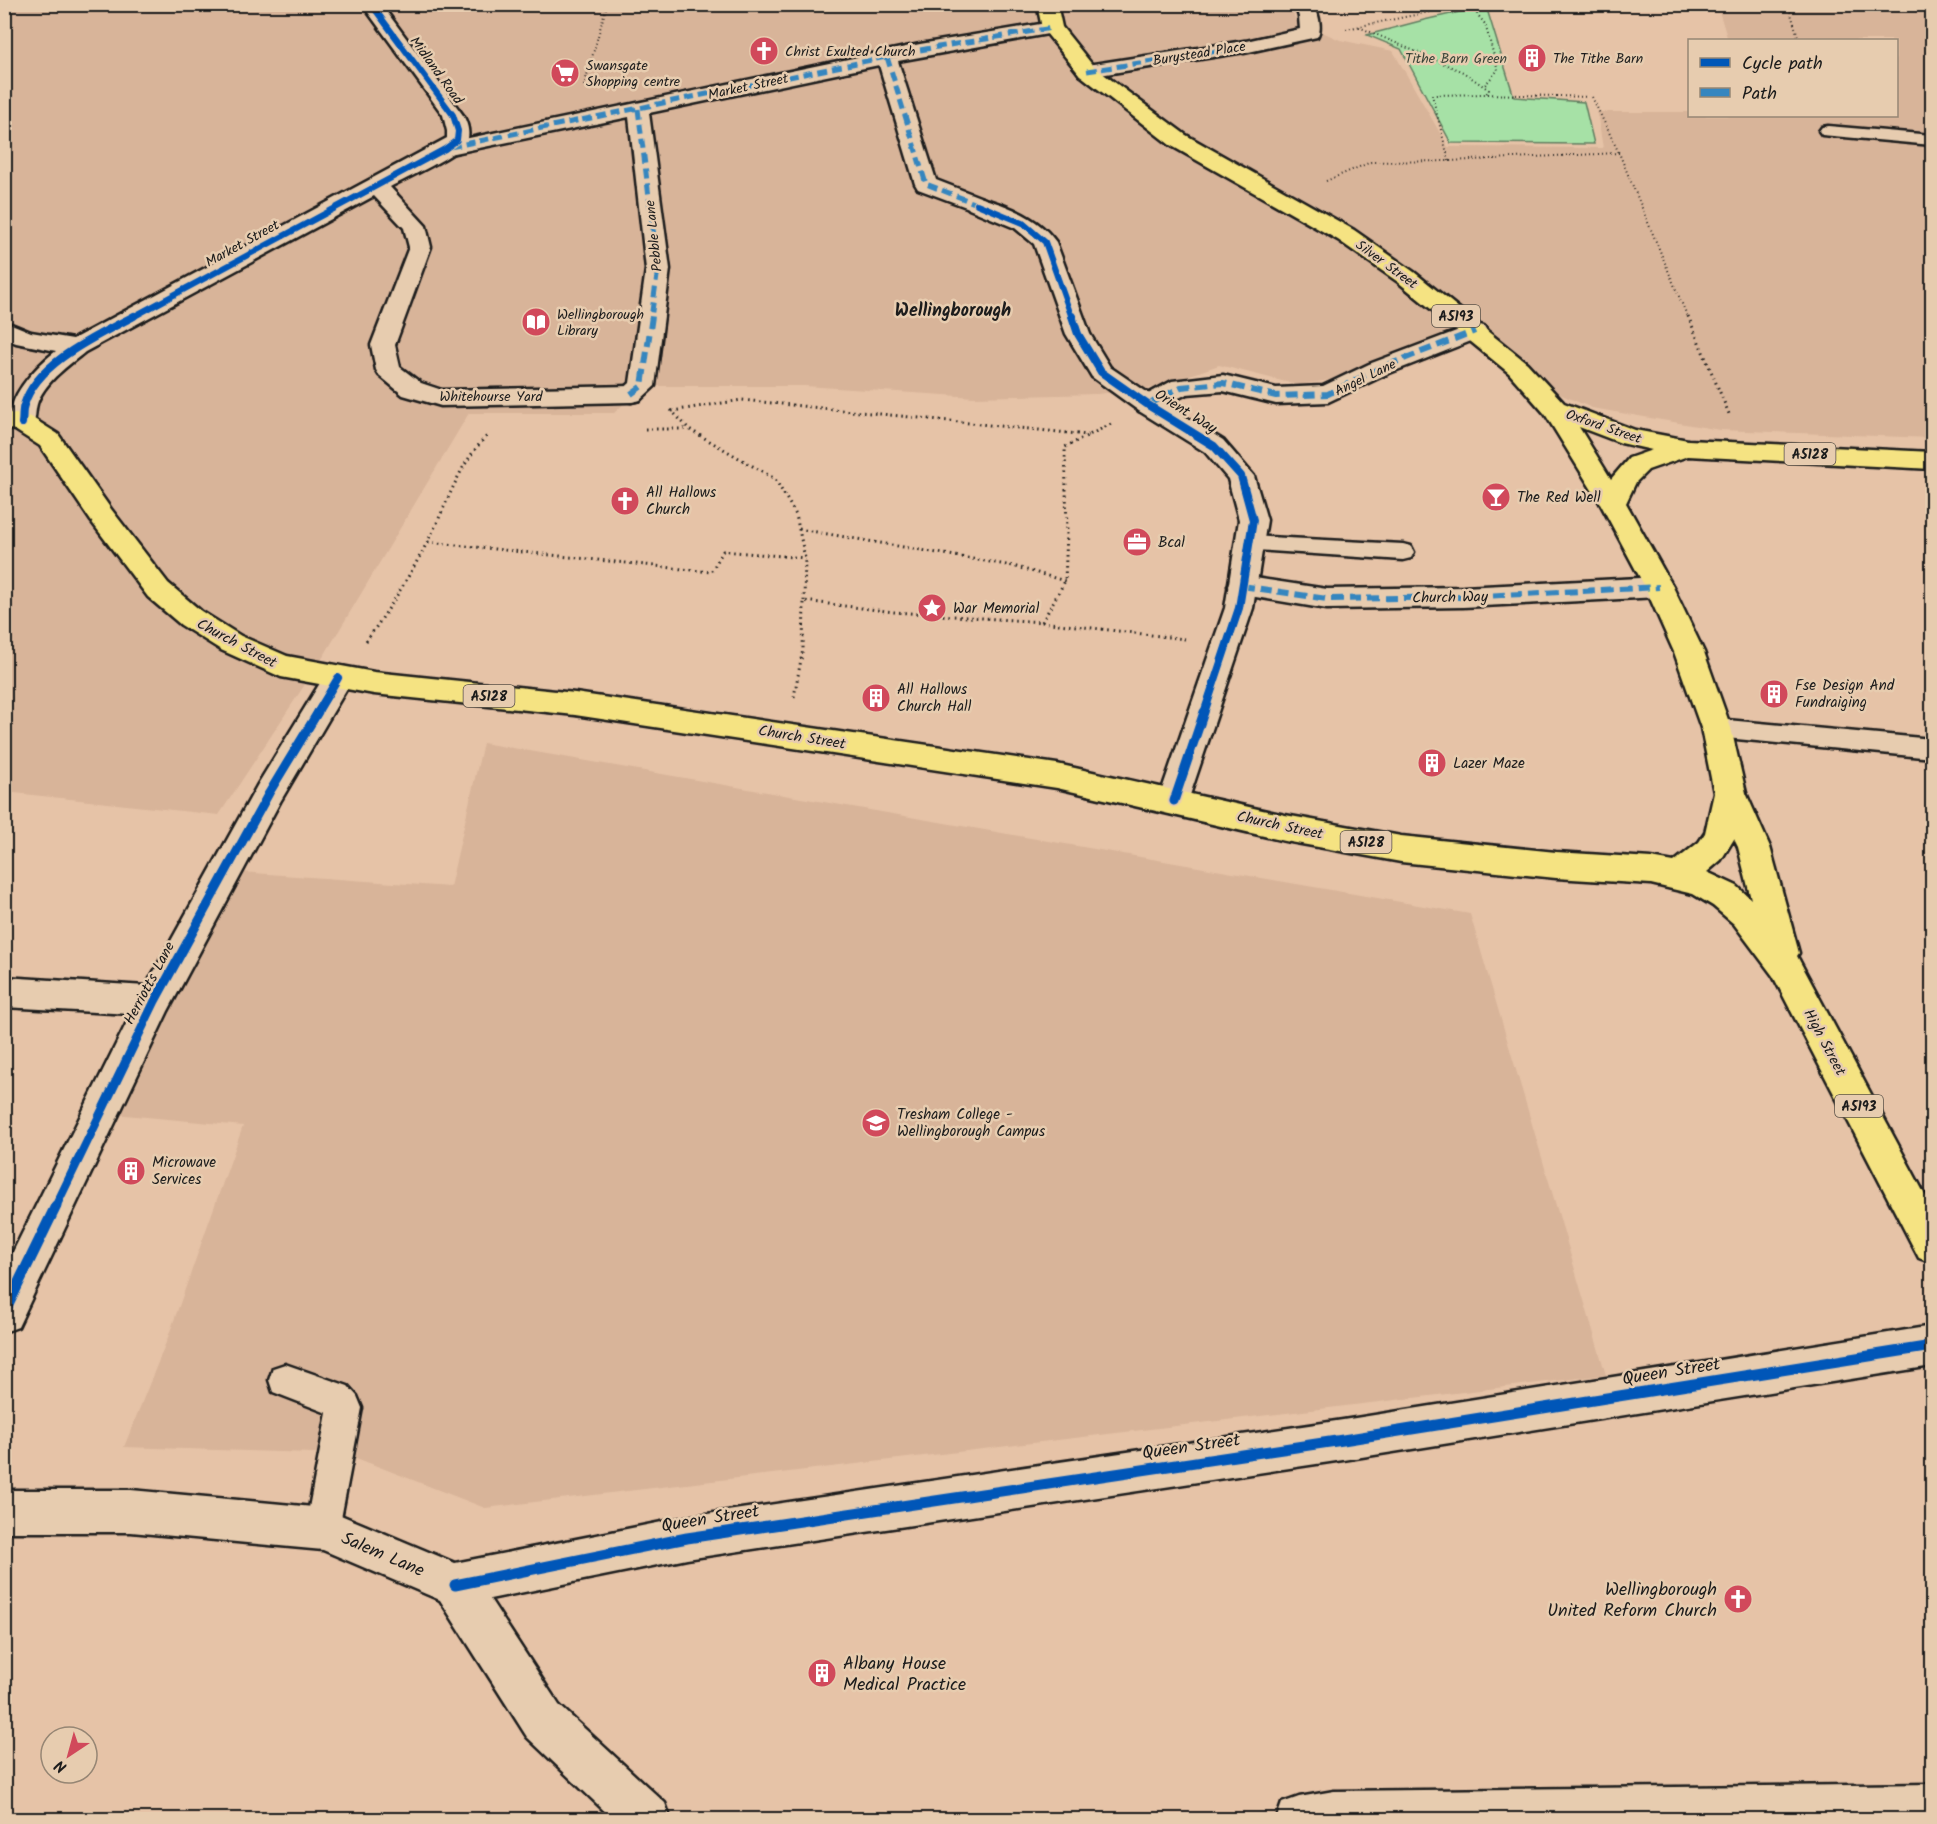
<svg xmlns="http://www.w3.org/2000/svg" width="1937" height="1824" font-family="Kalam,sans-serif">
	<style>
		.built { fill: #d8b499 }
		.green { fill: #a6e1a6; stroke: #617e61; stroke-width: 1.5 }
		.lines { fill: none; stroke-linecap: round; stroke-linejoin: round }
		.service-casing { stroke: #1c1c1c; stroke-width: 5 }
		.pedestrian-casing { stroke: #1c1c1c; stroke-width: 5 }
		.minor-casing { stroke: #1c1c1c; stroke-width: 5 }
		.primary-casing { stroke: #1c1c1c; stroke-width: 5 }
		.path-far1 { stroke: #1c1c1c; stroke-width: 2; stroke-dasharray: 1 3; stroke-linecap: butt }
		.path { stroke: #1c1c1c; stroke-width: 3; stroke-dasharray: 1.5 4; stroke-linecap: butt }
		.service { fill: #e7ccaf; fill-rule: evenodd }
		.pedestrian { fill: #e7ccaf; fill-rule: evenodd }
		.minor { fill: #e7ccaf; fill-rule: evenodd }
		.primary { fill: #f5e382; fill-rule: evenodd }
		.quiet-far1 { stroke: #3686bf; stroke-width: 5; stroke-dasharray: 10 5; stroke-linecap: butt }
		.quiet { stroke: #3686bf; stroke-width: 6; stroke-dasharray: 12 6; stroke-linecap: butt }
		.cycleway-far3-casing { stroke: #e7ccaf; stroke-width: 8 }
		.cycleway-far2-casing { stroke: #e7ccaf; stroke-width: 10 }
		.cycleway-far1-casing { stroke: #e7ccaf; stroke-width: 13 }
		.cycleway-casing { stroke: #e7ccaf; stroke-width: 15 }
		.cycleway-far3 { stroke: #0057b8; stroke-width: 6 }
		.cycleway-far2 { stroke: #0057b8; stroke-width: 8 }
		.cycleway-far1 { stroke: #0057b8; stroke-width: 9 }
		.cycleway { stroke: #0057b8; stroke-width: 11 }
		.labels { text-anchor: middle; stroke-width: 5; stroke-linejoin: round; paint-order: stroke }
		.far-poi-label { font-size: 14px; fill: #1c1c1c; stroke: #e7ccaf; text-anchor: start }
		.far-street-label { font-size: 14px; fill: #1c1c1c; stroke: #e7ccaf }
		.far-park-label { font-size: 14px; fill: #384338; stroke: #e7ccaf }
		.shield { fill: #e7ccaf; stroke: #595148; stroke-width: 1.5 }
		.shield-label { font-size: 14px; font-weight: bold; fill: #1c1c1c }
		.street-label { font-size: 15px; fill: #1c1c1c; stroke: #e7ccaf }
		.poi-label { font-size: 15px; fill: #1c1c1c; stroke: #e7ccaf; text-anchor: start }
		.far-district-label { font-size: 18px; font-weight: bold; fill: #1c1c1c; stroke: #e7ccaf }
		.near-street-label { font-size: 18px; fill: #1c1c1c; stroke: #e7ccaf }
		.near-poi-label { font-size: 18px; fill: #1c1c1c; stroke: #e7ccaf; text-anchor: end }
	</style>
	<rect width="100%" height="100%" fill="#e6c3a7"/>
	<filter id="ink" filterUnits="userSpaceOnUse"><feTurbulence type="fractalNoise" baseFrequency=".0167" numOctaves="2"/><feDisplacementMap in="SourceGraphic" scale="12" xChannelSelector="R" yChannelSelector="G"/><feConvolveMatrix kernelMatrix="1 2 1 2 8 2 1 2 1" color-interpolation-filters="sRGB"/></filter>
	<g filter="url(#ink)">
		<g class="built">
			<polygon points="1772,4 1932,5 1932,438 1720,430 1592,408 1548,389 1477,325 1349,377 1298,385 1219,365 1153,388 1097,394 975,397 805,386 643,386 614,413 469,413 325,654 219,815 5,792 5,5 1289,5 1296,20 1340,40 1393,51 1448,147 1603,148 1597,112 1689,112 1690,116 1896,116 1896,40 1728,40 1717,5 1772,7"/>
			<polygon points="483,743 1470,914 1606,1375 485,1508 346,1454 124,1447 167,1340 243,1126 114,1114 241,872 450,887"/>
		</g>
		<polygon class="green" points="1486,6 1514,97 1584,102 1594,144 1451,143 1401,49 1367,35 1424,20"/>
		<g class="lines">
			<g class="service-casing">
				<g id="service">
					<polygon points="1828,126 1932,135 1932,145 1822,135 1819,131 1822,127"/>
					<polygon points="1249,536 1403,544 1411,546 1414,552 1411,558 1403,560 1241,549 1238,544 1241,539"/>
					<polygon points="1716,719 1932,739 1932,758 1716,737 1707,735 1704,728 1707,721"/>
					<polygon points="285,1364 348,1386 357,1396 362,1408 339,1529 334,1541 322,1546 310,1541 305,1529 327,1413 273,1392 269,1380 273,1368"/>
				</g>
			</g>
			<g class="pedestrian-casing">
				<g id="pedestrian">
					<polygon points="1052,22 1059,24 1062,28 1059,32 898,61 936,180 985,199 988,204 985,209 977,211 918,189 915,184 879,65 649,113 670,269 655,386 640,400 631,402 622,400 618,394 630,383 646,269 629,117 445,155 437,154 434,149 437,144 445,143 920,44"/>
					<polygon points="1244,41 1251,43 1254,47 1251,51 1087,77 1080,75 1077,71 1080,67 1087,65"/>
					<polygon points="1475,324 1484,326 1487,331 1484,336 1387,374 1328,402 1276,404 1223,391 1187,394 1148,413 1139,411 1135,405 1139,399 1172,381 1223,375 1276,388 1323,386 1369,364"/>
					<polygon points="1242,576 1327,589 1463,587 1659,577 1669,580 1673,587 1669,594 1659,597 1463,607 1327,609 1232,593 1228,586 1232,579"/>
				</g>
			</g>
			<g class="minor-casing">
				<g id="minor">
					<path d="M362,4H381L460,111C466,118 471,132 467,141C460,154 405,179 390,187L426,226L431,247L395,345L400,367L421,383L442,390L631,386L640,388L644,394L640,400L631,402L441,406L403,395L379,375L376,370L371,345L409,247L404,228L374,196L85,352C68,366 47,380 38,401C34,411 37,420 31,429L22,431L13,429C0,403 37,365 56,351L16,343L4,338V321L31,332L73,339L447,138V131L443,115Z"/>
					<path d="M1295,4H1314C1318,14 1323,28 1317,37L1244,53L1237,51L1234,47L1237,43L1300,29L1299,17Z"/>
					<path d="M977,197C1005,204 1039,217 1056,242L1090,334L1110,367L1157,399L1223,440L1254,476L1267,520L1253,608L1185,810L1174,813L1163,810L1158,801L1225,608L1239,520L1228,479L1205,452L1139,411L1092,377L1066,334L1034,244L1015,228L969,209L966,204L969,199Z"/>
					<polygon points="338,667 348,670 353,678 280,802 168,1011 18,1327 4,1332 4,1270 131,1014 4,1007 4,977 146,986 258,784 328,670"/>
					<polygon points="1932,1326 1932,1366 1343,1460 687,1559 490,1599 559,1705 665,1803 671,1820 614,1820 527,1737 440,1600 323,1550 131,1532 4,1532 4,1490 131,1490 324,1508 455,1563 687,1517 1343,1420"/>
					<polygon points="1932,1784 1932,1820 1276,1820 1282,1803 1299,1797 1334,1791"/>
				</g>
			</g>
			<g class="primary-casing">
				<path id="primary" d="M1037,4H1057L1062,27L1094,67L1186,135L1354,230L1414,272L1527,363L1564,403L1635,430L1688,440L1932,452V469L1688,456L1648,470L1636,482L1626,503L1673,587L1704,652L1731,728L1746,793L1770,847L1799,953L1797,956L1932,1208V1263L1919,1258L1773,976L1734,924L1713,906L1693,894L1651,884L1556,878L1401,862L1285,841L1057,788L575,715L374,694L281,677L221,650L181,625L148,597L91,521L40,446L15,430L4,428V412L31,417L58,434L111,509L168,583L201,611L241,636L287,656L374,672L575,693L1057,764L1285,815L1401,836L1556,852L1651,858L1674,862L1699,842L1705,833L1714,793L1701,728L1674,652L1645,587L1600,503L1545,414L1509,373L1398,282L1338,240L1170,145L1080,75L1042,28ZM1579,427L1621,443L1652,450L1629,458L1611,479ZM1734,839L1738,847L1751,899L1737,886L1707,872L1721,860Z"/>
			</g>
			<g class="path-far1">
				<polyline points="1469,4 1485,24 1498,70 1484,86"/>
				<polyline points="1788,4 1799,40"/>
				<polyline points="1359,27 1463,72 1489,90 1486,94 1592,97 1619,153"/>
				<polyline points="1346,29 1469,4"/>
				<polyline points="584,86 607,4"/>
				<polyline points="1449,161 1432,95 1486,94"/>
				<polyline points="1326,181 1371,162 1449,161 1619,153 1688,318"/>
			</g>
			<g class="path">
				<polyline points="1688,316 1729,414"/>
				<polyline points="671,410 689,429 775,479 796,515 805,558 804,601"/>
				<polyline points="672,411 742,400 1088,435"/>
				<polyline points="645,429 689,429"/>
				<polyline points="799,529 1013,566 1065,581"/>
				<polyline points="428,542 711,572 723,551 805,558"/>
				<polyline points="1042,622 1065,581 1067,533 1065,447 1111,424"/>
				<path d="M366,641C391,607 412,572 431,535C449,500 459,463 488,435"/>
				<polyline points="794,697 803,649 804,601 894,612 1042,622 1185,639"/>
			</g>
			<use href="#service" class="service"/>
			<use href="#pedestrian" class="pedestrian"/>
			<use href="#minor" class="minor"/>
			<use href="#primary" class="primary"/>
			<g class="quiet-far1">
				<polyline points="887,57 926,184 977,204"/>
				<polyline points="1087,71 1244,47"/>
				<polyline points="638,109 658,269 651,318"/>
				<polyline points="450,147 920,50 1052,28"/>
			</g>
			<g class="quiet">
				<polyline points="631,394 642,386 652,316"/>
				<polyline points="1148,405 1181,387 1223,383 1276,396 1328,394 1378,369 1475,331"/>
				<polyline points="1242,586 1327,599 1463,597 1659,587"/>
			</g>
			<g class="cycleway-far3-casing">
				<g id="cycleway-far3">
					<polyline points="977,204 1023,223 1045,242 1072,318"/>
					<polyline points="131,318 445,149 457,140 458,131 453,115 371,4"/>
				</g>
			</g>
			<g class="cycleway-far2-casing">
				<g id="cycleway-far2">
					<polyline points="1072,316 1078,334 1101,372 1148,405 1214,446 1241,476 1253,520 1239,608 1204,713"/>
					<path d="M22,423C23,417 22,410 24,405C37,362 97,336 134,316"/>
					<polyline points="317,713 338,678"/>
				</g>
			</g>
			<g class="cycleway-far1-casing">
				<g id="cycleway-far1">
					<polyline points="1174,801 1204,712"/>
					<polyline points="55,1208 155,1001 269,793 318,712"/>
				</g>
			</g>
			<g class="cycleway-casing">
				<g id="cycleway">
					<polyline points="4,1313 56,1206"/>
					<polyline points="455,1585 687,1538 1343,1440 1932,1346"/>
				</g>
			</g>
			<use href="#cycleway-far3" class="cycleway-far3"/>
			<use href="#cycleway-far2" class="cycleway-far2"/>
			<use href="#cycleway-far1" class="cycleway-far1"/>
			<use href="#cycleway" class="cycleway"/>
		</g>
	</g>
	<defs>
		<g id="church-disc" transform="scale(1.5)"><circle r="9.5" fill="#d1495b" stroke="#e7ccaf"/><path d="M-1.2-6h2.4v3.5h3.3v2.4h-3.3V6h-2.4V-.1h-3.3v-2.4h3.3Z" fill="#fff"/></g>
		<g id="building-disc" transform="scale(1.5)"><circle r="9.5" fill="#d1495b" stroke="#e7ccaf"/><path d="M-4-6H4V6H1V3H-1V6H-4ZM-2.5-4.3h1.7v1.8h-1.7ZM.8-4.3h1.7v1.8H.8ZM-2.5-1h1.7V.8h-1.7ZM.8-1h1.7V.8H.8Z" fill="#fff"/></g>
		<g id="supermarket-disc" transform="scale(1.5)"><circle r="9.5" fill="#d1495b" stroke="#e7ccaf"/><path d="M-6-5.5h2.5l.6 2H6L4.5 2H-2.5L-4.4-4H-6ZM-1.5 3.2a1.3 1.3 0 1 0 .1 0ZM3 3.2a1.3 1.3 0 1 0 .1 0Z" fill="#fff"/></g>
		<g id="library-disc" transform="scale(1.5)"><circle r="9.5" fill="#d1495b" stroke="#e7ccaf"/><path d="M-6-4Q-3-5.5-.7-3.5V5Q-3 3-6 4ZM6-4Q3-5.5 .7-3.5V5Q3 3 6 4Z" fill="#fff"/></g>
		<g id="bar-disc" transform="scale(1.5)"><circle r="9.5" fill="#d1495b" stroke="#e7ccaf"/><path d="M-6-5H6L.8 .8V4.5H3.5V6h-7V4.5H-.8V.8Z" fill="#fff"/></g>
		<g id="office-disc" transform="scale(1.5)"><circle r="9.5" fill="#d1495b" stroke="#e7ccaf"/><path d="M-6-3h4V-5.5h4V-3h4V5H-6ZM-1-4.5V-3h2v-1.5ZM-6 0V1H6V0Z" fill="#fff"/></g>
		<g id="sight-disc" transform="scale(1.5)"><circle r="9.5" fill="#d1495b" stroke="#e7ccaf"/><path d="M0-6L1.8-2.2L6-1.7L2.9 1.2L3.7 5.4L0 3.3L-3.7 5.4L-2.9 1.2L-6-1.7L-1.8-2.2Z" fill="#fff"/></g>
		<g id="university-disc" transform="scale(1.5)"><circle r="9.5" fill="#d1495b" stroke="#e7ccaf"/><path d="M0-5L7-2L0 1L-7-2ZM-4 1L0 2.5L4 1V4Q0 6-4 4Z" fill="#fff"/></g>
	</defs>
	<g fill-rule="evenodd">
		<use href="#church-disc" x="764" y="51"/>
		<use href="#building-disc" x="1532" y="58"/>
		<use href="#supermarket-disc" x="565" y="73"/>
		<use href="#library-disc" x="536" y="322"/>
		<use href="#bar-disc" x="1496" y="497"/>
		<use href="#church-disc" x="625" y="501"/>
		<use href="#office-disc" x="1137" y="542"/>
		<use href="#sight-disc" x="932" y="608"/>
		<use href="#building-disc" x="1774" y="694"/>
		<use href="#building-disc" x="876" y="698"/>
		<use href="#building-disc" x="1432" y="763"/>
		<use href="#university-disc" x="876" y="1123"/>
		<use href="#building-disc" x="131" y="1171"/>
		<use href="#church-disc" x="1738" y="1599"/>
		<use href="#building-disc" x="822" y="1673"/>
	</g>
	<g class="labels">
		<g class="far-poi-label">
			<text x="785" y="56">Christ Exulted Church</text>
			<text x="1553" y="63">The Tithe Barn</text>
			<text x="586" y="70">Swansgate<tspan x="586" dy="16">Shopping centre</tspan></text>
			<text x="557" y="319">Wellingborough<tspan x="557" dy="16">Library</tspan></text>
		</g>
		<g class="far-street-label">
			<text transform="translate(1199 53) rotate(-9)" y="5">Burystead Place</text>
			<text transform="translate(437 70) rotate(54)" y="5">Midland Road</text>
			<text transform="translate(748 86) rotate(-12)" y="5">Market Street</text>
			<text transform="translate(653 236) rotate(-96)" y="5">Pebble Lane</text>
			<text transform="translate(242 243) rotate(-29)" y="5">Market Street</text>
			<text transform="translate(1387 264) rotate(36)" y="5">Silver Street</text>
			<text transform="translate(1365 377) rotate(-26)" y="5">Angel Lane</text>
			<text x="491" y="401">Whitehourse Yard</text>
			<text transform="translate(1604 426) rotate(19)" y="5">Oxford Street</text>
		</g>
		<g class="far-park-label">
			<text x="1456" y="63">Tithe Barn Green</text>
		</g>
		<g class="shield">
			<rect x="1432" y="305" width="48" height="22" rx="4.5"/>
			<rect x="1784.5" y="443" width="51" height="22" rx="4.5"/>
			<rect x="463.5" y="685" width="51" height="22" rx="4.5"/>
			<rect x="1340.5" y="831" width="51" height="22" rx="4.5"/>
			<rect x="1835" y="1095" width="48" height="22" rx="4.5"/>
		</g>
		<g class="shield-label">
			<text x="1456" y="321">A5193</text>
			<text x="1810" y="459">A5128</text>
			<text x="489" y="701">A5128</text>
			<text x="1366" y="847">A5128</text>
			<text x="1859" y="1111">A5193</text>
		</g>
		<g class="street-label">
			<text transform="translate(1186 411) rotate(32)" y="5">Orient Way</text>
			<text transform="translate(1450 597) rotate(-1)" y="5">Church Way</text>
			<text transform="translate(237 643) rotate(28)" y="5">Church Street</text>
			<text transform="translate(802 737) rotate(9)" y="5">Church Street</text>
			<text transform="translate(1280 825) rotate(12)" y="5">Church Street</text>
			<text transform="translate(149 983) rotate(-62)" y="5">Herriotts Lane</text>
			<text transform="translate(1825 1042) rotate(62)" y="5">High Street</text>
		</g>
		<g class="poi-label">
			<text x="646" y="497">All Hallows<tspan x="646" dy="17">Church</tspan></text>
			<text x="1517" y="502">The Red Well</text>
			<text x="1158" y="547">Bcal</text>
			<text x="953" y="613">War Memorial</text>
			<text x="1795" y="690">Fse Design And<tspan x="1795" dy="17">Fundraiging</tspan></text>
			<text x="897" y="694">All Hallows<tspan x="897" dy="17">Church Hall</tspan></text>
			<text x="1453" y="768">Lazer Maze</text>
			<text x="897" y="1119">Tresham College -<tspan x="897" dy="17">Wellingborough Campus</tspan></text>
			<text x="152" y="1167">Microwave<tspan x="152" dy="17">Services</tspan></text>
		</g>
		<g class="far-district-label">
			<text x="953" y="316">Wellingborough</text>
		</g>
		<g class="near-street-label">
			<text transform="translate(1671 1371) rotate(-9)" y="6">Queen Street</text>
			<text transform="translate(1191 1446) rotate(-8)" y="6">Queen Street</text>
			<text transform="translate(710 1518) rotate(-9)" y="6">Queen Street</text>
			<text transform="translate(383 1554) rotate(23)" y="6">Salem Lane</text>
		</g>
		<g class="near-poi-label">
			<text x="1717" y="1595">Wellingborough<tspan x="1717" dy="21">United Reform Church</tspan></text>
			<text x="843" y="1669" text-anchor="start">Albany House<tspan x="843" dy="21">Medical Practice</tspan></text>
		</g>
	</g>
	<rect width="1937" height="1824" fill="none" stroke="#e7ccaf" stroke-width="24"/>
	<rect x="12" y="12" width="1913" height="1800" fill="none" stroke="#1c1c1c" stroke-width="2" filter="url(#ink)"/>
	<rect x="1688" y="39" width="210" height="78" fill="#e7ccaf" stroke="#968674" stroke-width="1.5"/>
	<rect x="1700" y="58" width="30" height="9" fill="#0057b8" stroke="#968674" stroke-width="1.5"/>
	<text x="1742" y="69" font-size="18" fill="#1c1c1c">Cycle path</text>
	<rect x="1700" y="88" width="30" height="9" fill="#3686bf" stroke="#968674" stroke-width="1.5"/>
	<text x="1742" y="99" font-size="18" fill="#1c1c1c">Path</text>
	<g transform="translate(69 1755) rotate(216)"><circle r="28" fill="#e7ccaf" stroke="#968674" stroke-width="1.5"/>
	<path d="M0-4.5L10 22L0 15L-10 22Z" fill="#d1495b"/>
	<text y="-9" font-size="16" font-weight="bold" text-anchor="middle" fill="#1c1c1c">N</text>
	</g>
</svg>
